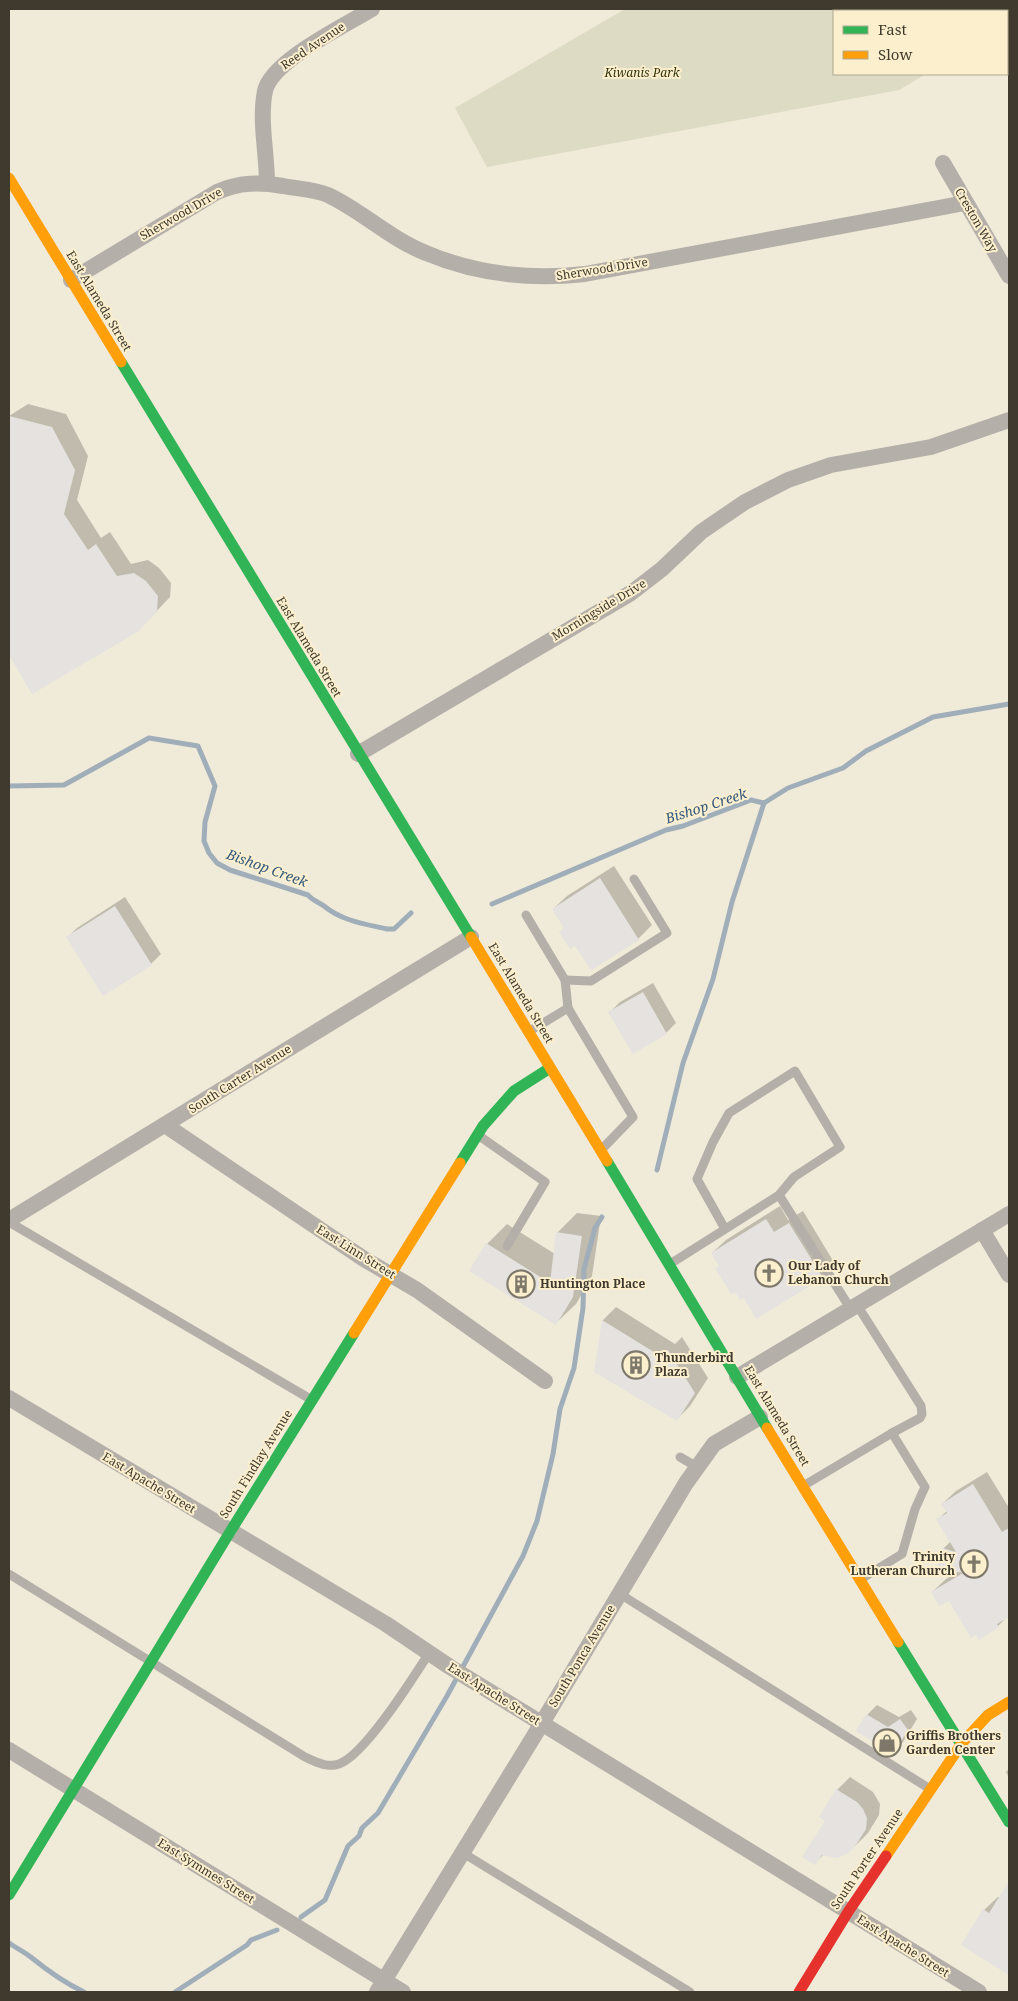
<svg xmlns="http://www.w3.org/2000/svg" width="1018" height="2001" font-family="'Noto Serif',serif">
	<style>
		.green { fill: #dddbc4 }
		.shadow { fill: #0003 }
		.lines { fill: none; stroke-linecap: round; stroke-linejoin: round }
		.stream { stroke: #a0aeb9; stroke-width: 5 }
		.building { fill: #e5e2e0 }
		.lane { stroke: #b4afa9; stroke-width: 9 }
		.street { stroke: #b4afa9; stroke-width: 16 }
		.fast { stroke: #30b455; stroke-width: 11 }
		.slow { stroke: #ff9f0a; stroke-width: 11 }
		.jam { stroke: #e5322d; stroke-width: 11 }
		.labels { text-anchor: middle; stroke-width: 4; stroke-linejoin: round; paint-order: stroke }
		.street-label { font-size: 12px; fill: #3f3a2d; stroke: #fbefce }
		.park-label { font-size: 12px; font-style: italic; fill: #33350c; stroke: #fbefce }
		.poi-label { font-size: 12px; font-weight: bold; fill: #3f3a2d; stroke: #fbefce; text-anchor: start }
		.water-label { font-size: 14px; font-style: italic; fill: #355a7f; stroke: #fbefce }
	</style>
	<rect width="100%" height="100%" fill="#f0ead8"/>
	<polygon class="green" points="625,9 991,9 993,11 834,11 834,74 926,74 899,90 487,167 455,108"/>
	<g class="shadow">
		<polygon points="28,404 66,414 88,456 77,500 101,538 110,532 131,564 148,560 159,568 171,583 170,597 148,620 32,693 9,652 9,416"/>
		<polygon points="614,866 652,925 638,939 592,969 553,909 567,896"/>
		<polygon points="125,897 161,954 151,964 67,938 77,928"/>
		<polygon points="653,983 676,1023 666,1033 610,1012 620,1002"/>
		<polygon points="780,1206 788,1220 803,1211 835,1264 822,1277 744,1296 712,1253 726,1240"/>
		<polygon points="577,1213 601,1216 592,1276 576,1304 556,1323 487,1244 507,1224 555,1254 557,1233"/>
		<polygon points="616,1307 675,1344 682,1337 708,1378 690,1406 677,1419 595,1371 603,1320"/>
		<polygon points="987,1472 1009,1508 1009,1615 998,1626 949,1599 932,1592 946,1579 959,1571 943,1549 951,1541 938,1519 947,1511 942,1504 956,1491"/>
		<polygon points="877,1705 899,1717 911,1710 917,1719 903,1742 893,1752 867,1715"/>
		<polygon points="1009,1768 1009,1778 1006,1772"/>
		<polygon points="850,1777 873,1792 880,1804 879,1815 868,1833 854,1847 824,1854 815,1863 837,1790"/>
		<polygon points="1009,1885 1009,1974 963,1945 984,1910 998,1897 1000,1898"/>
	</g>
	<g class="lines">
		<g class="stream">
			<path d="M9,786L64,785L149,738L198,746L215,786L205,822L204,841L209,853L217,863L230,870L308,895C313,901 319,902 324,906C342,921 365,924 387,929H394L411,913"/>
			<polyline points="764,803 788,788 843,768 866,751 933,717 1009,704"/>
			<polyline points="492,904 666,830 683,826 751,800 764,803"/>
			<polyline points="657,1170 683,1063 713,979 732,902 764,803"/>
			<polyline points="301,1917 325,1900 348,1846 359,1836 362,1828 378,1813 447,1696 523,1556 537,1521 553,1454 560,1409 574,1368 583,1308 584,1269 595,1228 602,1217"/>
			<path d="M9,1943C16,1948 25,1952 32,1958C48,1971 65,1983 84,1992"/>
			<polyline points="175,1992 247,1945 251,1940 277,1930"/>
		</g>
	</g>
	<g class="building">
		<polygon points="9,416 52,427 75,470 64,514 88,550 96,544 117,576 134,573 146,581 158,596 157,611 139,631 32,694 9,655"/>
		<polygon points="600,878 639,940 591,970 575,946 570,949 559,932 564,928 552,909"/>
		<polygon points="115,906 152,965 103,996 66,937"/>
		<polygon points="643,992 667,1034 633,1054 608,1012"/>
		<polygon points="766,1219 774,1232 789,1223 823,1278 756,1319 744,1298 740,1300 735,1292 731,1294 715,1268 719,1266 711,1253"/>
		<polygon points="556,1232 582,1236 573,1297 556,1325 469,1271 486,1243 550,1283"/>
		<polygon points="602,1320 662,1357 668,1350 695,1393 677,1421 594,1372"/>
		<polygon points="973,1484 1002,1532 1009,1528 1009,1617 997,1624 999,1627 979,1640 976,1635 971,1638 949,1601 939,1606 931,1592 963,1573 937,1568 942,1548 956,1552 936,1519 947,1513 941,1504"/>
		<polygon points="866,1714 888,1727 900,1719 908,1730 893,1754 856,1731"/>
		<polygon points="836,1789 857,1802 863,1809 867,1818 866,1829 854,1848 847,1854 837,1858 822,1855 815,1865 802,1857 825,1821 819,1817"/>
		<polygon points="1009,1881 1009,1975 961,1945 983,1909 989,1913"/>
	</g>
	<g class="lines">
		<g class="lane">
			<polyline points="526,915 565,980 568,1008"/>
			<polyline points="565,980 591,981 667,933 634,879"/>
			<polyline points="530,1031 568,1008 633,1117 602,1149"/>
			<polyline points="478,1135 545,1182 507,1246"/>
			<polyline points="779,1195 850,1308"/>
			<polyline points="9,1222 312,1400"/>
			<polyline points="670,1264 779,1195 794,1177 840,1147 795,1071 729,1113 713,1142 697,1179 725,1229"/>
			<polyline points="857,1305 921,1406 922,1414 920,1418 892,1433"/>
			<polyline points="680,1457 697,1467"/>
			<polyline points="803,1486 892,1433 925,1487 915,1509 902,1554 861,1579"/>
			<path d="M9,1574L305,1757C316,1762 327,1768 339,1764C365,1755 413,1678 429,1653"/>
			<polyline points="620,1594 930,1789"/>
			<polyline points="463,1853 690,1992"/>
		</g>
		<g class="street">
			<polyline points="943,163 1009,276"/>
			<path d="M267,183C267,153 259,120 265,91C271,61 346,25 372,9"/>
			<path d="M71,280L217,192C239,182 260,182 283,186C298,189 314,189 328,195C362,211 390,239 426,253C478,275 530,280 585,274L965,203"/>
			<polyline points="358,754 631,593 662,569 701,532 745,502 788,480 831,465 931,447 1009,420"/>
			<polyline points="165,1125 364,1259 417,1290 545,1381"/>
			<polyline points="9,1220 471,937"/>
			<polyline points="982,1230 1009,1275"/>
			<polyline points="737,1377 1009,1214"/>
			<polyline points="9,1398 386,1624 450,1667 979,1992"/>
			<polyline points="9,1750 403,1992"/>
			<polyline points="377,1992 542,1723 686,1483 714,1444 760,1417"/>
		</g>
		<g class="fast">
			<polyline points="121,362 471,937"/>
			<polyline points="607,1161 767,1428"/>
			<polyline points="460,1163 483,1126 514,1091 550,1068"/>
			<polyline points="898,1642 1009,1822"/>
			<polyline points="9,1895 230,1532 354,1333"/>
		</g>
		<g class="slow">
			<polyline points="9,178 121,362"/>
			<polyline points="471,937 607,1161"/>
			<polyline points="354,1333 460,1163"/>
			<polyline points="767,1428 898,1642"/>
			<polyline points="886,1856 962,1743 988,1715 1009,1702"/>
		</g>
		<polyline class="jam" points="799,1992 848,1912 886,1856"/>
	</g>
	<defs>
		<g id="church-ring" transform="scale(1.4375)"><circle r="9.5" fill="#fbefce" stroke="#7d7869" stroke-width="1.5"/><path d="M-1.2-6h2.4v3.5h3.3v2.4h-3.3V6h-2.4V-.1h-3.3v-2.4h3.3Z" fill="#7d7869"/></g>
		<g id="building-ring" transform="scale(1.4375)"><circle r="9.5" fill="#fbefce" stroke="#7d7869" stroke-width="1.5"/><path d="M-4-6H4V6H1V3H-1V6H-4ZM-2.5-4.3h1.7v1.8h-1.7ZM.8-4.3h1.7v1.8H.8ZM-2.5-1h1.7V.8h-1.7ZM.8-1h1.7V.8H.8Z" fill="#7d7869"/></g>
		<g id="shop-ring" transform="scale(1.4375)"><circle r="9.5" fill="#fbefce" stroke="#7d7869" stroke-width="1.5"/><path d="M-5-2.5h2.3a2.7 3.5 0 0 1 5.4 0H5L5.5 6h-11ZM-1.5-2.5h3a1.5 2.3 0 0 0-3 0Z" fill="#7d7869"/></g>
	</defs>
	<g fill-rule="evenodd">
		<use href="#church-ring" x="769" y="1273"/>
		<use href="#building-ring" x="521" y="1284"/>
		<use href="#building-ring" x="636" y="1365"/>
		<use href="#church-ring" x="974" y="1564"/>
		<use href="#shop-ring" x="887" y="1743"/>
	</g>
	<g class="labels">
		<g class="street-label">
			<text transform="translate(313 46) rotate(-34)" y="4">Reed Avenue</text>
			<text transform="translate(181 214) rotate(-30)" y="4">Sherwood Drive</text>
			<text transform="translate(976 220) rotate(60)" y="4">Creston Way</text>
			<text transform="translate(602 269) rotate(-9)" y="4">Sherwood Drive</text>
			<text transform="translate(99 301) rotate(59)" y="4">East Alameda Street</text>
			<text transform="translate(599 610) rotate(-31)" y="4">Morningside Drive</text>
			<text transform="translate(309 647) rotate(59)" y="4">East Alameda Street</text>
			<text transform="translate(521 993) rotate(59)" y="4">East Alameda Street</text>
			<text transform="translate(240 1079) rotate(-32)" y="4">South Carter Avenue</text>
			<text transform="translate(356 1252) rotate(32)" y="4">East Linn Street</text>
			<text transform="translate(777 1416) rotate(59)" y="4">East Alameda Street</text>
			<text transform="translate(256 1464) rotate(-58)" y="4">South Findlay Avenue</text>
			<text transform="translate(149 1483) rotate(31)" y="4">East Apache Street</text>
			<text transform="translate(582 1656) rotate(-59)" y="4">South Ponca Avenue</text>
			<text transform="translate(494 1694) rotate(32)" y="4">East Apache Street</text>
			<text transform="translate(867 1859) rotate(-56)" y="4">South Porter Avenue</text>
			<text transform="translate(206 1871) rotate(32)" y="4">East Symmes Street</text>
			<text transform="translate(903 1946) rotate(32)" y="4">East Apache Street</text>
		</g>
		<g class="park-label">
			<text x="642" y="77">Kiwanis Park</text>
		</g>
		<g class="poi-label">
			<text x="788" y="1270">Our Lady of<tspan x="788" dy="14">Lebanon Church</tspan></text>
			<text x="540" y="1288">Huntington Place</text>
			<text x="655" y="1362">Thunderbird<tspan x="655" dy="14">Plaza</tspan></text>
			<text x="955" y="1561" text-anchor="end">Trinity<tspan x="955" dy="14">Lutheran Church</tspan></text>
			<text x="906" y="1740">Griffis Brothers<tspan x="906" dy="14">Garden Center</tspan></text>
		</g>
		<g class="water-label">
			<text transform="translate(706 806) rotate(-18)" y="5">Bishop Creek</text>
			<text transform="translate(267 868) rotate(20)" y="5">Bishop Creek</text>
		</g>
	</g>
	<rect width="1018" height="2001" fill="none" stroke="#3f3a2d" stroke-width="20"/>
	<rect x="833" y="10" width="175" height="65" fill="#fbefce" stroke="#b0a78e"/>
	<rect x="843" y="26" width="25" height="8" fill="#30b455" stroke="#b0a78e"/>
	<text x="878" y="35" font-size="15" fill="#3f3a2d">Fast</text>
	<rect x="843" y="51" width="25" height="8" fill="#ff9f0a" stroke="#b0a78e"/>
	<text x="878" y="60" font-size="15" fill="#3f3a2d">Slow</text>
</svg>
